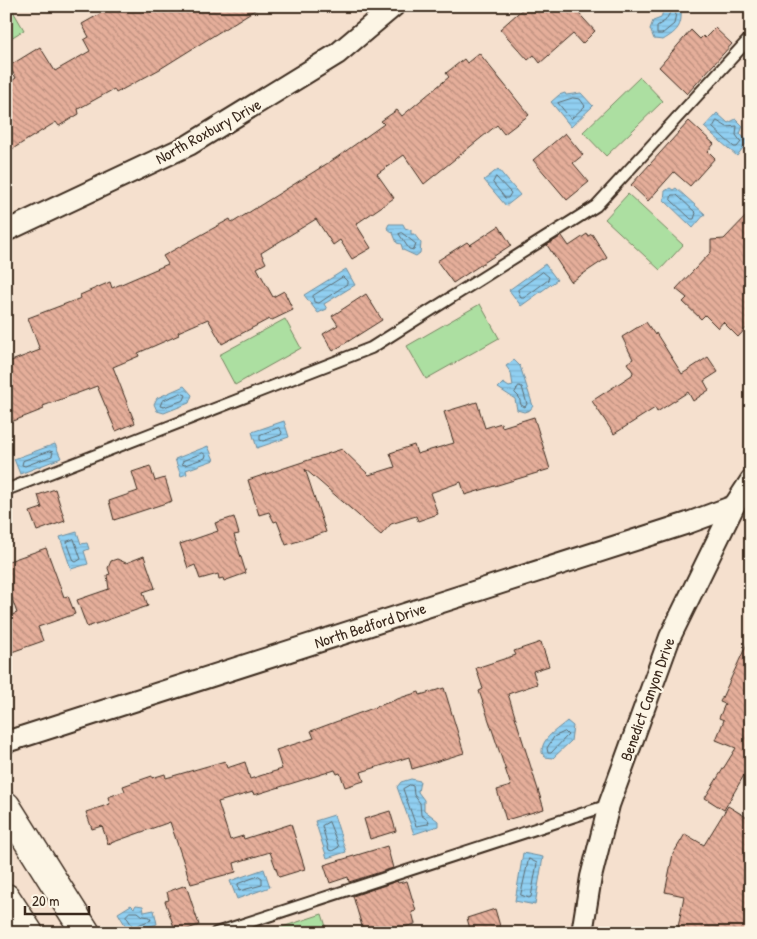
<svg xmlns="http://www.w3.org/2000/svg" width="757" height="939" font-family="'Patrick Hand',sans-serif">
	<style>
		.pitch { fill: #acdfa1; stroke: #748460 }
		.water { fill: url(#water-rules); stroke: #6e8d9d }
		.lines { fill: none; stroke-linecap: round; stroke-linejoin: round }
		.shore { stroke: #5d6c72; stroke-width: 1 }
		.building { fill: url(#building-back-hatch); stroke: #3b2a1e }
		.service-casing { stroke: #3b2a1e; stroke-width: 14 }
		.minor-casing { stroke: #3b2a1e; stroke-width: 24 }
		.secondary-casing { stroke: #3b2a1e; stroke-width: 31 }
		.service { stroke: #fcf5e5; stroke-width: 10 }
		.minor { stroke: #fcf5e5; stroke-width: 20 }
		.secondary { stroke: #fcf5e5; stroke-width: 28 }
		.labels { text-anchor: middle; stroke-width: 4.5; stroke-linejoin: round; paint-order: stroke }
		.street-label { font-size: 16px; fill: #3b2a1e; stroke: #fcf5e5 }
	</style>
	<defs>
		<pattern id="water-rules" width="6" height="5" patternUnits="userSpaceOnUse" patternTransform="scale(1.25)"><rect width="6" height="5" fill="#90cff1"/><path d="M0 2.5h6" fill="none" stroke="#7db2ce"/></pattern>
		<pattern id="building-back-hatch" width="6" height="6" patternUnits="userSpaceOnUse" patternTransform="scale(1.25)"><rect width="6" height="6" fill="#e5ae9a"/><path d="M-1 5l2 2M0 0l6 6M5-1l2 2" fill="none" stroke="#bb8e7d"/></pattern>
	</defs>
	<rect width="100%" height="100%" fill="#f5e0ce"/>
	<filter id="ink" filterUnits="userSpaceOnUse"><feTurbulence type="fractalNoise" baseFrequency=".02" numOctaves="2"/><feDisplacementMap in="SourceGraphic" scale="10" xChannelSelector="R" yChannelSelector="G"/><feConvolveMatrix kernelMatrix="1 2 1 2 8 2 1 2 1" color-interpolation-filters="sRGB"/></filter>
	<g filter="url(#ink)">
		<g class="pitch">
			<polygon points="6,6 10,6 24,30 6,41"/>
			<polygon points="640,77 663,101 606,156 583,132"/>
			<polygon points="628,194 683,245 660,270 605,219"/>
			<polygon points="480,304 499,338 426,379 407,346"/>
			<polygon points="285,319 301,348 235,385 219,355"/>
			<polygon points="322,914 328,933 267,933 267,932"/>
		</g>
		<g class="water">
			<path d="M670,7L681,10C682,26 678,31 663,40L654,39L650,29L653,21L661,18L663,11Z"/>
			<polygon points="565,93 566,95 581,93 593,106 571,127 551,102 559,95"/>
			<polygon points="717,113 728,123 736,119 743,126 740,134 748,141 737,156 704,127"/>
			<polygon points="498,169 520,195 506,206 484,180"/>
			<polygon points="670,188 673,190 676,188 705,214 693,228 664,200 665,191"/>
			<polygon points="389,224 403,224 405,228 411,230 411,234 414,234 421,243 420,253 416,256 403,250 401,244 397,243 393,233 387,228"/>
			<polygon points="545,264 557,280 521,306 509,290"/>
			<polygon points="346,269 355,285 324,304 327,309 318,313 304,295"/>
			<polygon points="514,360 520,366 533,406 530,410 524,412 517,410 515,399 498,388 503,383 509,387 513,386 511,373 506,366"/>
			<polygon points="184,386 192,395 189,403 164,413 157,411 154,404 157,398"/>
			<polygon points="284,421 289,437 257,448 252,432"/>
			<polygon points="55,444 61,458 20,474 14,459"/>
			<polygon points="208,446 214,460 186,470 187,474 181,476 175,459"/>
			<polygon points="77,532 81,544 87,543 89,549 84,551 88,564 71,569 60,537"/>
			<path d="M567,721L573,726L571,741L553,758L545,757L542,753C541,738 557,730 567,721Z"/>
			<polygon points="411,779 420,781 418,792 424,800 424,810 438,821 438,826 414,834 397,787 401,782"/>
			<polygon points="334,815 346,852 327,858 315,821"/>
			<polygon points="523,853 543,857 535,905 515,901"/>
			<polygon points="264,869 270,887 237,899 230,881"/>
			<polygon points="131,905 134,908 136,905 143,906 144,912 154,910 157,924 133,932 128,930 118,913"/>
		</g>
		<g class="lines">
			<g class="shore">
				<polygon points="672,10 676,13 674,24 662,34 657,34 657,26 665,21"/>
				<polygon points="573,98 580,99 585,106 571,119 558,103"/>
				<polygon points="717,121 727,127 737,126 736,135 741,142 737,147 734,147 713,128"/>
				<polygon points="496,177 511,193 508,198 505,198 493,183"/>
				<polygon points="672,195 677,195 696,213 694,219 691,219 671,200"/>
				<polygon points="402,233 416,244 414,250 409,249 399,234"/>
				<polygon points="543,272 549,277 548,280 524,298 521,298 518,290"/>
				<polygon points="343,277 347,281 347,284 319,303 314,302 313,296"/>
				<polygon points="519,386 522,387 527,404 525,407 521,405 519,397 515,393"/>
				<polygon points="181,393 186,395 184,400 164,407 160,406 162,401"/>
				<polygon points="279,428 282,432 281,435 263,441 260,440 260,435"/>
				<polygon points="50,451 53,452 52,456 25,466 22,465 23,461"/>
				<polygon points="203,453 206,455 205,458 185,465 182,464 183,461"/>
				<polygon points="74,539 81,559 76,562 74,561 67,542"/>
				<polygon points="565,732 568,735 551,753 548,753 547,748 554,737"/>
				<polygon points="410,785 413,786 414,795 420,803 421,815 429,821 428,824 416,826 403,789"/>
				<polygon points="329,822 339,847 332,851 329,850 322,826"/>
				<polygon points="529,859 537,863 531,897 529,898 521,895"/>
				<polygon points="259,876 262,878 262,885 239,891 238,884"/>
				<polygon points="130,912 138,912 143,916 150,917 151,920 133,927 126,916"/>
			</g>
		</g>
		<g class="building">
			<polygon points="114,6 261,6 160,69 116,93 114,89 78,109 79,114 59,126 56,122 6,153 6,85 16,78 9,66 40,47 55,71 90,51 84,40 89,37 82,24"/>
			<polygon points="526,6 572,6 595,31 582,44 573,34 540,63 534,55 528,60 500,29"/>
			<polygon points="715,28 732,44 687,94 659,67 691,30 700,39 703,36 705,38"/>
			<polygon points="479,53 529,115 504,134 497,125 424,184 404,155 377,174 394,198 356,224 371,248 352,259 340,240 333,245 316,219 261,253 266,263 257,268 273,297 284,291 293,310 270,321 269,319 222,344 208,319 178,332 179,335 138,353 139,356 113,367 135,423 116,431 97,386 43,406 44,409 6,424 6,363 40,350 28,318 81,298 80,295 110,282 112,288 168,264 163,256 230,219 232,223 336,158 384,124 381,121 397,110 402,116 449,77 446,73 464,59 467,63"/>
			<polygon points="689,121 714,144 708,151 715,158 690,186 674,172 648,201 631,185"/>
			<polygon points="565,133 583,155 573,163 589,182 567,200 533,160"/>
			<polygon points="751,211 751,323 738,337 723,322 718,328 705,315 701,319 683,302 687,298 676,289 711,252 711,240 724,239"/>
			<polygon points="499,226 511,245 453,283 437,261 467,242 470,245"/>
			<polygon points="587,234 588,236 592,234 607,258 571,282 547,245 562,236 569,246"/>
			<polygon points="366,294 382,320 333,351 323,334 338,325 332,316"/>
			<polygon points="646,322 655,335 656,333 682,374 708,357 718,372 704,381 709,390 693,401 688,392 657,412 655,408 614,434 592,401 632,375 633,372 627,363 633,359 622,337"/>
			<polygon points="477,402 485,428 501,423 502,427 534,417 550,469 465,495 461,482 430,493 438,514 418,521 416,516 391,524 381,535 305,469 326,532 286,545 277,521 274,522 269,512 259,515 248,480 342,449 369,475 395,467 390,453 414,445 417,454 454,443 444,412"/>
			<polygon points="150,466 155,481 165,478 172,501 114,520 109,501 138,491 132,472"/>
			<polygon points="55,489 65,521 37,531 30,512 42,508 38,495"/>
			<polygon points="234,517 239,534 234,535 246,573 224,581 223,578 219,579 218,574 200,579 195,565 188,568 180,544 218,531 215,523"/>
			<polygon points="46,548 64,597 68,596 75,614 38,627 43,641 6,654 6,617 17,613 6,582 6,562"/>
			<polygon points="144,556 155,588 143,592 148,606 87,627 77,600 109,589 107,575 110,574 108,568 111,561 117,559 126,563"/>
			<polygon points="751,635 751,763 724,810 705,798 736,748 716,740 724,720 719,718 725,704 720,702"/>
			<polygon points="541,642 549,666 533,671 537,684 508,694 544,809 506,820 497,790 511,786 479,691 483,689 476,668 516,655 514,651"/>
			<polygon points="444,688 464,753 412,769 409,757 361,772 364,781 345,787 340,773 337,774 335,770 254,795 253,792 218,802 230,840 243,836 244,839 291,824 305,869 279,877 270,852 234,863 236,872 191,884 170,822 108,844 102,826 92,829 86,812 110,804 108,797 125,791 123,786 152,776 152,778 165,774 166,778 225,761 227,768 245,762 250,779 282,769 276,750 314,738 311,731 403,697 419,692 420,695"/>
			<polygon points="728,806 751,820 751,933 677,933 684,896 665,892 673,854 685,834 704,845"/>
			<polygon points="390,811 396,831 370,839 364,819"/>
			<polygon points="387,846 393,868 349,882 348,877 330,883 324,865"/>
			<polygon points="397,881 398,883 407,881 416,911 412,912 415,924 386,933 364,933 353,896"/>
			<polygon points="186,885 199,925 176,933 165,901 169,900 167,892"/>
			<polygon points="495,909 502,933 471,933 467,918"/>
		</g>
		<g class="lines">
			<g class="service-casing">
				<g id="service">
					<polyline points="6,490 371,348 596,206 751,37"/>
					<polyline points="216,933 609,805"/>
				</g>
			</g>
			<g class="minor-casing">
				<g id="minor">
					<polyline points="6,231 189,145 337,54 394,6"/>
					<polyline points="6,742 688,523 734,506"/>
					<polyline points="582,933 591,877 609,805 670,637 734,506 751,480"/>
				</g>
			</g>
			<g class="secondary-casing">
				<g id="secondary">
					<polyline points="6,806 86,933"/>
					<polyline points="6,898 29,933"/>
				</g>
			</g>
			<use href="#service" class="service"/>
			<use href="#minor" class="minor"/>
			<use href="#secondary" class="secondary"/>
		</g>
	</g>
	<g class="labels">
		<g class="street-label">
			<text transform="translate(208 131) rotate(-29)" y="6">North Roxbury Drive</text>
			<text transform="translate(370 625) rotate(-18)" y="6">North Bedford Drive</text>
			<text transform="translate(647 699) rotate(-70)" y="6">Benedict Canyon Drive</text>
		</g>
	</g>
	<rect width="757" height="939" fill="none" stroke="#fcf5e5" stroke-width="25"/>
	<rect x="12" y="12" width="732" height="914" fill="none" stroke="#3b2a1e" stroke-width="2" filter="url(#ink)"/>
	<path d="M25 906v8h64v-8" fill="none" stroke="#3b2a1e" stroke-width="2.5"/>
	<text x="32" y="906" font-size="15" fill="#3b2a1e" stroke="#fcf5e5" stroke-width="4" paint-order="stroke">20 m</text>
</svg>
